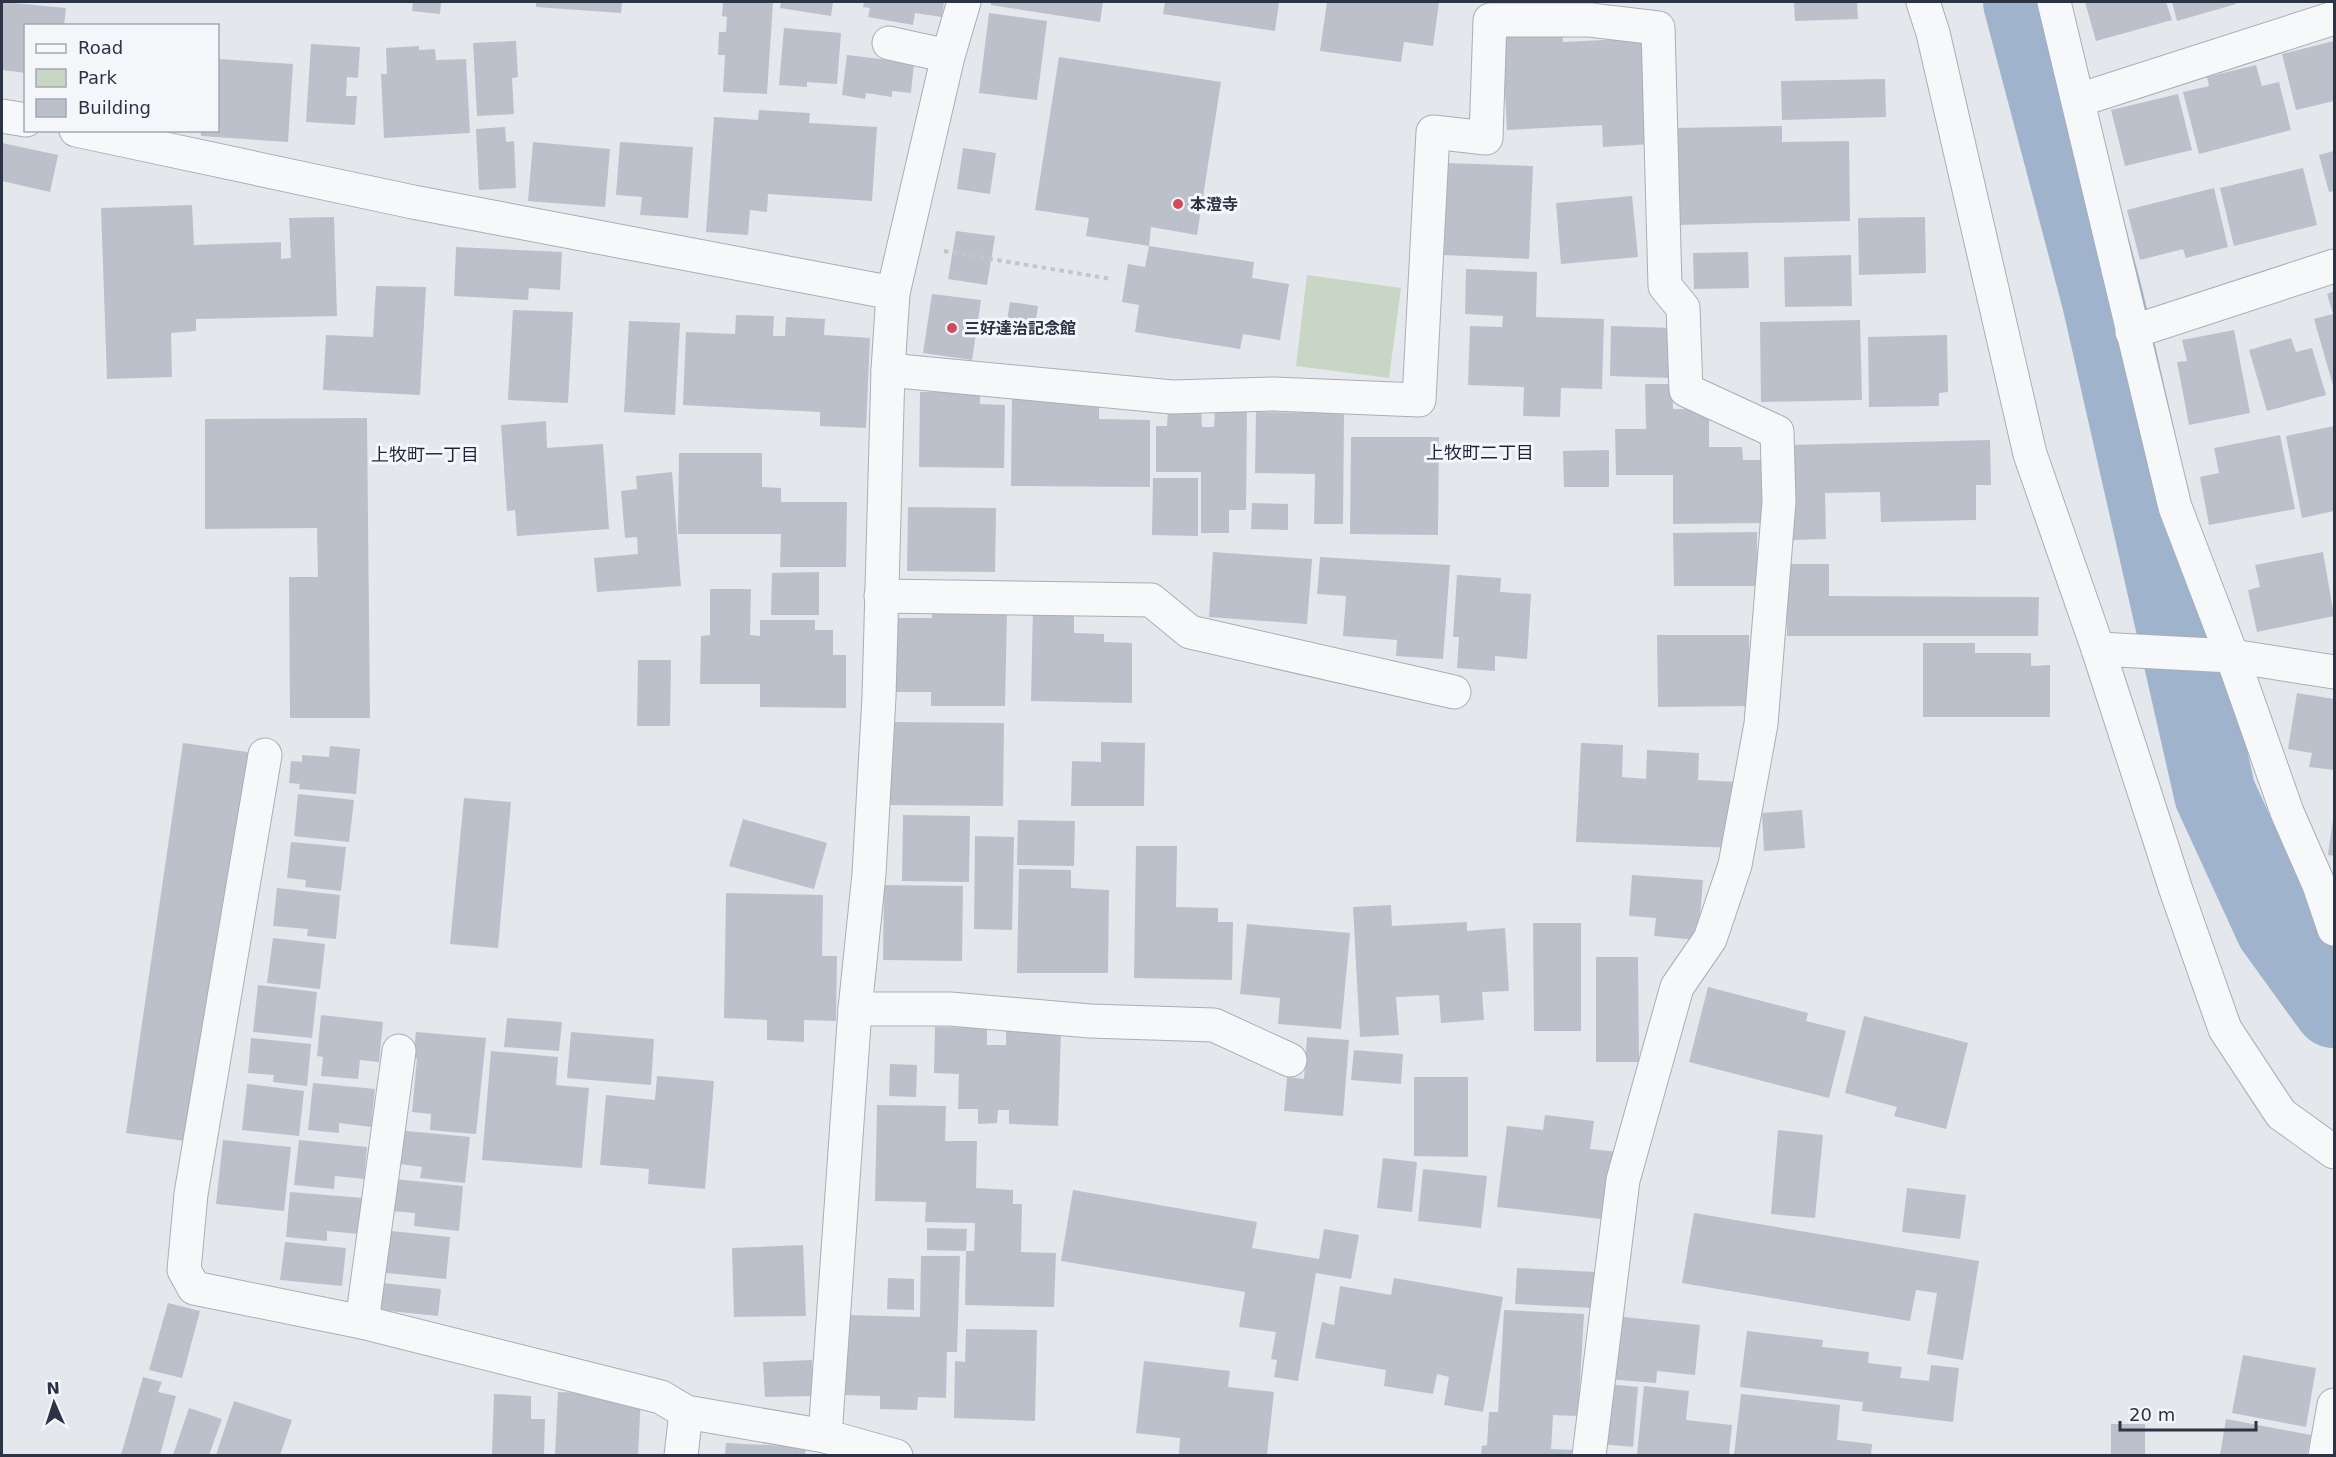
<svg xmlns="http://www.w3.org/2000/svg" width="2336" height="1457" font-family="'DejaVu Sans','Noto Sans JP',sans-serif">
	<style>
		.green { fill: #c9d6c5 }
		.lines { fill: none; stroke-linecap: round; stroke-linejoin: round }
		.river { stroke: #9fb4cc; stroke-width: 82 }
		.building { fill: #bbc0ca }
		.minor-casing { stroke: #a9aeb7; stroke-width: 35 }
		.tertiary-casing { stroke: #a9aeb7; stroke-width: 35 }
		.path { stroke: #c2c5cb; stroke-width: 4; stroke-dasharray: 4.5 4.5; stroke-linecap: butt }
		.minor { stroke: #f7f8fa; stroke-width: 33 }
		.tertiary { stroke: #f7f8fa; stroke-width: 33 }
		.poi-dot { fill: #d1495b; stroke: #f4f6f9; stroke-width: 2 }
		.labels { text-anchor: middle; stroke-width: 6; stroke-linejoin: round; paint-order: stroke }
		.poi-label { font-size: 16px; font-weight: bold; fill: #2b3445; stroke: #f4f6f9; text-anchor: start }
		.neighbourhood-label { font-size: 18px; fill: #1d2536; stroke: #f4f6f9 }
	</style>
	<rect width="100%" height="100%" fill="#e4e7ec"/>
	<polygon class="green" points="1307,275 1401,288 1389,378 1296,366"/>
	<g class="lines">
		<polyline class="river" points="2024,2 2103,301 2215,794 2276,927 2334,1007"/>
	</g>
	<g class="building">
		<polygon points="2,2 66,8 64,26 26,26 26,73 2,70"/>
		<polygon points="413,2 441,2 440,14 412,11"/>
		<polygon points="536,2 622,2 621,13 536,7"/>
		<polygon points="723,2 773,2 767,94 723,92 725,55 718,55 719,32 726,32 727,17 722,16"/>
		<polygon points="781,2 833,2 831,16 780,8"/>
		<polygon points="864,2 944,2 942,17 915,13 913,25 868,17 870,8 863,7"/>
		<polygon points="991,2 1103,2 1100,22 991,5"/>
		<polygon points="1165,2 1279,2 1275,31 1163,14"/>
		<polygon points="1327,2 1439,2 1433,46 1404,42 1401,62 1320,51"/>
		<polygon points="1794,2 1857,2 1858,19 1795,21"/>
		<polygon points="2085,2 2166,2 2172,20 2096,41"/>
		<polygon points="2172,2 2235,2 2236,4 2177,21"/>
		<polygon points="989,13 1047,21 1037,100 979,93"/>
		<polygon points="784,28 841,33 837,84 807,82 807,87 779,85"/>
		<polygon points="1562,28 1563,42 1646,38 1651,144 1603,147 1602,125 1507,130 1502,31"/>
		<polygon points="516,41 518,77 512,78 514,114 477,116 473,43"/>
		<polygon points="2334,41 2334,101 2296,110 2282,54"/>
		<polygon points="311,44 360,47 358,78 347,77 346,96 357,96 355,125 306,122"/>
		<polygon points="419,46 419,50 435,49 436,60 466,59 470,133 384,138 381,74 387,74 386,48"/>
		<polygon points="847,55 914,63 911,93 892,91 892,97 866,93 865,99 842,95"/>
		<polygon points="1059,57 1221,82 1197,235 1151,227 1149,246 1086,236 1089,218 1035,210"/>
		<polygon points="218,59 293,64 288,142 201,136 201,130 218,130"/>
		<polygon points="2256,65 2262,86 2279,82 2291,130 2199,154 2183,92 2209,86 2207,77"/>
		<polygon points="1885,79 1886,117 1782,120 1781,81"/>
		<polygon points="2178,94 2192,150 2125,166 2111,110"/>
		<polygon points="759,110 810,113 809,123 877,127 872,201 768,194 767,212 750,210 748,235 706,232 714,117 758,120"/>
		<polygon points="1782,126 1782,142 1849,141 1850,221 1676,225 1674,128"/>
		<polygon points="505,127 506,142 514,141 516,188 479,190 476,129"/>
		<polygon points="533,142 610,149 605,207 528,201"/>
		<polygon points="620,142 693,147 688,218 640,215 642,197 616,195"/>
		<polygon points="2,143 58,155 50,192 2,181"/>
		<polygon points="963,148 996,153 990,194 957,189"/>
		<polygon points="2334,151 2334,191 2329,192 2319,155"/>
		<polygon points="1447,163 1533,166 1529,259 1444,255"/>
		<polygon points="2303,168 2317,225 2234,246 2220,188"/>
		<polygon points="2214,188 2228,247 2186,258 2183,249 2140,260 2127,210"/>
		<polygon points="1632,196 1638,257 1561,264 1556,203"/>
		<polygon points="192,205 194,245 281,242 281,259 291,258 289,218 334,217 337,316 196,319 196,331 171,333 172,377 107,379 101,208"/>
		<polygon points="1925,217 1926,273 1859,275 1858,218"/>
		<polygon points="956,231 995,236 987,285 948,279"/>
		<polygon points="1149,246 1254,262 1252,278 1289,284 1280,340 1243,334 1240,349 1135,332 1139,305 1122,302 1128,264 1145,267"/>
		<polygon points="456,247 562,252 560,290 529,288 528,300 454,296"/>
		<polygon points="1748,252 1749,288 1694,289 1693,253"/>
		<polygon points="1851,255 1852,306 1785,307 1784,257"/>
		<polygon points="1466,269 1537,272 1536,317 1604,319 1602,389 1561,388 1560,417 1523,416 1524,387 1468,385 1470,326 1502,327 1503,316 1465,314"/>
		<polygon points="376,286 426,287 420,395 323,390 326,335 373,337"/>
		<polygon points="2334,291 2334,389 2314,319 2333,314 2327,294"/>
		<polygon points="932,294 981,300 972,360 923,353"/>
		<polygon points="1010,302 1038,306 1035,326 1007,321"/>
		<polygon points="513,310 573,312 568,403 508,400"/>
		<polygon points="736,315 774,316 773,336 785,336 786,317 825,319 824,335 870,338 866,428 820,426 820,412 683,405 686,332 735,334"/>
		<polygon points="1860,320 1862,400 1761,402 1760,322"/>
		<polygon points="629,321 680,323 675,415 624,412"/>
		<polygon points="1611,326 1672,328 1670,378 1610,376"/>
		<polygon points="2234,330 2250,413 2189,425 2177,362 2187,361 2182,340"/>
		<polygon points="1947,335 1948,392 1939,393 1939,406 1869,407 1868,337"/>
		<polygon points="2291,338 2296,352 2312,348 2326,395 2267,411 2249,350"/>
		<polygon points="1645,384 1672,384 1673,409 1709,409 1709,447 1742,447 1743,460 1762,460 1762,523 1673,524 1673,475 1616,475 1615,429 1646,429"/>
		<polygon points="920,392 980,392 980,404 1005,405 1004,468 919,467"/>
		<polygon points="1012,396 1099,397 1099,419 1150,420 1150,487 1011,486"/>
		<polygon points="1201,406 1202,427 1214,427 1215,409 1247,409 1246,510 1229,510 1229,533 1201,533 1201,472 1156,472 1156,426 1167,426 1168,407"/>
		<polygon points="1256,412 1344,413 1343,524 1314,524 1315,474 1255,473"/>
		<polygon points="367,418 370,718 290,718 289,577 318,577 317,528 205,529 205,419"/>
		<polygon points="546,421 547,448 603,444 609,529 517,536 515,510 507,511 501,425"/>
		<polygon points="2334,426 2334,511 2302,518 2286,436"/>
		<polygon points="2280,435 2295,509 2209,525 2200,477 2219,473 2214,448"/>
		<polygon points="1351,437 1439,437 1438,535 1350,534"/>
		<polygon points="1990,440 1991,485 1976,485 1976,520 1881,522 1880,492 1825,493 1826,539 1792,540 1790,445"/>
		<polygon points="1609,450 1609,487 1564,487 1563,451"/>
		<polygon points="679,453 762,453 762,487 781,488 781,502 847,502 846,567 780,567 781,534 678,534"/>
		<polygon points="672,472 681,586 597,592 594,558 638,554 637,537 625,538 621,491 637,489 636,476"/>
		<polygon points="1153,478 1198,478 1198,536 1152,535"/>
		<polygon points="1252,503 1288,504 1288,530 1251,529"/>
		<polygon points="908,507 996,508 995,572 907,571"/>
		<polygon points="1757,532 1757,586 1674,586 1673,533"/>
		<polygon points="1213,552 1312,559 1307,624 1209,617"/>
		<polygon points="2323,552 2334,616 2257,632 2248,590 2260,587 2255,565"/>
		<polygon points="1320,557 1450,565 1443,659 1396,656 1397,640 1343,636 1346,596 1317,594"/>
		<polygon points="1787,564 1829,564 1829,596 2039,597 2038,636 1787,636"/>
		<polygon points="819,572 819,615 771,615 772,573"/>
		<polygon points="1457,575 1501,578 1500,592 1531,594 1527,659 1495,656 1495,671 1457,668 1459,637 1453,637"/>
		<polygon points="710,589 751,589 750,635 760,636 760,620 815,620 815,630 833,630 833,655 846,655 846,708 760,707 760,684 700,684 701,636 710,635"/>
		<polygon points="1033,607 1074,608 1074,633 1104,634 1104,642 1132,643 1132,703 1031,701"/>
		<polygon points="933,609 1007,610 1005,706 931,706 931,692 896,692 897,618 932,618"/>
		<polygon points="1657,635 1749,635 1750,706 1658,707"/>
		<polygon points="1923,643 1975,643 1975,653 2031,653 2031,666 2050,665 2050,717 1923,717"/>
		<polygon points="638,660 671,660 670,726 637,726"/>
		<polygon points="2297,693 2334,699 2334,770 2309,767 2312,753 2288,749"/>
		<polygon points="889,722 1004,723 1003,806 888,805"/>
		<polygon points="1101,742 1145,743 1144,806 1071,806 1072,761 1101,762"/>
		<polygon points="183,743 248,752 192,1142 126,1133"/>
		<polygon points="1581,743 1623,745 1622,777 1646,779 1647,750 1699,753 1698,780 1739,782 1736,848 1576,842"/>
		<polygon points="330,746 360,749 356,794 299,789 300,784 289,783 291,761 302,762 302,755 329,757"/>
		<polygon points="298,794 354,800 349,842 294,836"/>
		<polygon points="464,798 511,802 498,948 450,944"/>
		<polygon points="1802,810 1805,848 1764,851 1762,813"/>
		<polygon points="903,815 970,816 969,882 902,881"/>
		<polygon points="743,819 827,843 814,889 729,866"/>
		<polygon points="2333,819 2334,820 2334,856 2328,855"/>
		<polygon points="1018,820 1075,821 1074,866 1017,865"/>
		<polygon points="975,836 1014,837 1012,930 974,929"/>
		<polygon points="291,842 346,847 341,891 305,887 306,880 287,878"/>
		<polygon points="1136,846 1177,846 1176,907 1218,908 1218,922 1233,922 1232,980 1134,978"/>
		<polygon points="1019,869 1071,870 1071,888 1109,890 1108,973 1017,973"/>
		<polygon points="1632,875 1703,880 1698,940 1654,936 1656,918 1629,916"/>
		<polygon points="884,885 963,886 962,961 883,960"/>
		<polygon points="277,888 340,895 336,939 307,936 308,929 273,926"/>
		<polygon points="726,893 823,895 822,956 837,956 836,1021 804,1020 804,1042 767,1040 767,1020 724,1018"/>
		<polygon points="1391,905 1392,926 1467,922 1467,931 1505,928 1509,991 1482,992 1484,1020 1441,1023 1439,995 1396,997 1399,1035 1360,1037 1353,907"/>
		<polygon points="1533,923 1581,923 1581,1031 1534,1031"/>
		<polygon points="1247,924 1350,933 1341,1029 1278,1024 1280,998 1240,994"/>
		<polygon points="273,938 325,944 320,989 267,983"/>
		<polygon points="1596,957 1638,957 1639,1062 1596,1062"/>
		<polygon points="258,985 317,992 312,1038 253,1032"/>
		<polygon points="1708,987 1808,1013 1806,1021 1846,1031 1829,1098 1689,1062"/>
		<polygon points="321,1015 383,1022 379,1062 360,1060 358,1079 321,1076 323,1057 317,1056"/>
		<polygon points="1864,1016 1968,1043 1946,1129 1894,1116 1897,1107 1845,1093"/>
		<polygon points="507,1018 562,1022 559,1051 504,1047"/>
		<polygon points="935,1027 987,1028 987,1045 1006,1045 1006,1029 1061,1030 1058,1126 1009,1124 1009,1110 998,1110 997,1123 978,1124 978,1109 958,1109 959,1074 934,1073"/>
		<polygon points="416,1032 486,1038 476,1134 430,1130 431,1114 412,1112 417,1058 413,1058"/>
		<polygon points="571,1032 654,1039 651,1085 567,1078"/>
		<polygon points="1307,1037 1349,1040 1343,1116 1284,1111 1287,1077 1304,1079"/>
		<polygon points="251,1038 311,1044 307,1086 273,1082 274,1075 248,1073"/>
		<polygon points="1354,1050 1403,1054 1401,1084 1351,1080"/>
		<polygon points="491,1051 558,1057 556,1085 589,1088 582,1168 482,1160"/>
		<polygon points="890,1064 917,1065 916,1097 889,1096"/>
		<polygon points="657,1076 714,1081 705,1189 648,1184 649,1169 600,1165 606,1095 655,1100"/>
		<polygon points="1414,1077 1468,1077 1468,1157 1414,1156"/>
		<polygon points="313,1083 375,1089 371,1127 339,1123 339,1133 308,1130"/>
		<polygon points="247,1084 304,1091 299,1136 242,1130"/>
		<polygon points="877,1105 946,1106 945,1141 977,1141 976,1188 1013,1190 1013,1204 1022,1204 1021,1252 1056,1253 1054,1307 965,1305 966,1251 974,1251 975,1223 925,1222 926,1202 875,1201"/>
		<polygon points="1545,1115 1594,1121 1590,1149 1618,1152 1610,1220 1497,1207 1507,1126 1543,1130"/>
		<polygon points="397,1130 470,1137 465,1183 420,1178 422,1167 393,1163"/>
		<polygon points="1778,1130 1823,1135 1815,1218 1771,1214"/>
		<polygon points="223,1140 291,1147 284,1211 216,1204"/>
		<polygon points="299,1140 367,1147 364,1179 335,1176 334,1189 294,1185"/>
		<polygon points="1383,1158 1417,1162 1412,1212 1377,1208"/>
		<polygon points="1423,1169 1487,1176 1481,1228 1418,1221"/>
		<polygon points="395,1179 463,1186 459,1231 414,1226 415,1213 391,1211"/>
		<polygon points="1907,1188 1966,1195 1960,1239 1902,1232"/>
		<polygon points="1073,1190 1257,1222 1252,1248 1289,1254 1319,1259 1324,1229 1359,1235 1351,1279 1316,1273 1298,1381 1274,1377 1277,1360 1271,1359 1276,1332 1239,1327 1245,1292 1061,1261"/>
		<polygon points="290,1192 363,1198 359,1234 327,1231 327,1241 286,1237"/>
		<polygon points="1694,1213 1979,1261 1963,1360 1927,1354 1937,1293 1916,1290 1910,1321 1682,1283"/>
		<polygon points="927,1228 967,1229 966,1251 927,1250"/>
		<polygon points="381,1230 450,1237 446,1279 377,1272"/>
		<polygon points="285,1242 346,1248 342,1286 280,1280"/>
		<polygon points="803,1245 806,1316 734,1317 732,1248"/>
		<polygon points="921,1256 960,1256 957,1352 947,1352 946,1398 918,1397 917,1410 880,1409 880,1396 845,1395 847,1315 920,1317"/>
		<polygon points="1517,1268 1596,1272 1594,1308 1515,1304"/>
		<polygon points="888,1278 914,1279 914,1310 887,1309"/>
		<polygon points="1394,1278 1503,1297 1483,1412 1444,1405 1449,1377 1437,1374 1433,1394 1384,1386 1386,1370 1315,1358 1322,1322 1334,1325 1340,1286 1391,1295"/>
		<polygon points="382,1283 441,1289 438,1316 380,1310"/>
		<polygon points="168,1303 200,1311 182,1378 149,1370"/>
		<polygon points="1504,1310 1584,1314 1578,1416 1553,1415 1551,1449 1575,1450 1575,1455 1481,1455 1482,1446 1487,1445 1489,1412 1498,1412"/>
		<polygon points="1614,1316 1700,1325 1695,1375 1657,1371 1656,1383 1608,1379"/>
		<polygon points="966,1329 1037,1330 1035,1421 954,1418 955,1361 965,1362"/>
		<polygon points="1747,1331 1823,1340 1822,1347 1869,1352 1868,1363 1902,1367 1900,1378 1929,1381 1931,1365 1959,1368 1953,1422 1862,1411 1863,1402 1740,1387"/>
		<polygon points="2243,1355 2316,1368 2306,1427 2232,1413"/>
		<polygon points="812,1360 813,1396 765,1397 763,1362"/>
		<polygon points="1144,1361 1230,1371 1228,1387 1274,1392 1267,1455 1179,1454 1180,1438 1136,1433"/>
		<polygon points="143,1377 162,1382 158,1392 176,1396 160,1455 121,1455"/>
		<polygon points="1607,1384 1638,1387 1633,1447 1601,1444"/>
		<polygon points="1644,1386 1689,1391 1686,1420 1732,1425 1729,1455 1637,1455"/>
		<polygon points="558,1392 641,1395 638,1455 555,1455"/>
		<polygon points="494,1394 531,1396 531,1419 545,1419 544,1455 492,1455"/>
		<polygon points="1741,1394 1840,1405 1837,1440 1872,1444 1871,1455 1734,1455"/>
		<polygon points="234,1401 292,1420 280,1455 216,1455"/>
		<polygon points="189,1408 222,1419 209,1455 173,1455"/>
		<polygon points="2226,1419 2311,1435 2307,1455 2220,1455"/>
		<rect x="2111" y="1424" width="34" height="31"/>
		<polygon points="726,1443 806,1447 805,1455 725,1455"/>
	</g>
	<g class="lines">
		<g class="minor-casing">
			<g id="minor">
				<polyline points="2054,2 2175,507 2232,656 2287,812 2319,885 2334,929"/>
				<polyline points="889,43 948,56"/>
				<polyline points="2079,100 2334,18"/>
				<polyline points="2,116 26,120"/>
				<polyline points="76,130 413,202 893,293"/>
				<polyline points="2132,332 2334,266"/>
				<polyline points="888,370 1172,397 1274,394 1419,400 1433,132 1486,138 1490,20 1590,20 1658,28 1665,286 1683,308 1686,390 1777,432 1779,502 1761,724 1735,865 1710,939 1677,987 1623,1180 1589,1456"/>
				<polyline points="881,596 1151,600 1190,632 1454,692"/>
				<polyline points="2098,649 2232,656 2334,672"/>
				<polyline points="265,755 191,1194 184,1270 194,1288 362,1322 661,1397 686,1412 825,1436 896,1456"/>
				<polyline points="855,1009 950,1009 1090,1021 1214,1025 1290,1060"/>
				<polyline points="362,1322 399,1051"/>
				<polyline points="825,1436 855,1009 869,874 879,697 888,370 893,293 948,56 964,2"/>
				<polyline points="681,1456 686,1412"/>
				<polyline points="2325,1456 2334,1405"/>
			</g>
		</g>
		<g class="tertiary-casing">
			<polyline id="tertiary" points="1923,2 1933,33 2030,454 2098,649 2176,890 2225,1029 2281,1114 2334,1152"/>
		</g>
		<polyline class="path" points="944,251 1111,279"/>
		<use href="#minor" class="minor"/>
		<use href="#tertiary" class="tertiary"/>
	</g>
	<g class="poi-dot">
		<circle cx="1178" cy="204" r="6"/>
		<circle cx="952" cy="328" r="6"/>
	</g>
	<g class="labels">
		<g class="poi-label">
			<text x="1190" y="210">本澄寺</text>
			<text x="964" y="334">三好達治記念館</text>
		</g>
		<g class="neighbourhood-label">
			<text x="1480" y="459">上牧町二丁目</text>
			<text x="425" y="461">上牧町一丁目</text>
		</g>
	</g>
	<rect width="2336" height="1457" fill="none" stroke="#2b3445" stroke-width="6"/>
	<rect x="24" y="24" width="195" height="108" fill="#f4f6f9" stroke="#a4a8b1" stroke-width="1.5"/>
	<rect x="36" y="44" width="30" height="9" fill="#f7f8fa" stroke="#a4a8b1" stroke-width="1.5"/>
	<text x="78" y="54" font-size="18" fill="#2b3445">Road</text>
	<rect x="36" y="69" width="30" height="18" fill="#c9d6c5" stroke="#a4a8b1" stroke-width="1.5"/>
	<text x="78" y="84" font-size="18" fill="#2b3445">Park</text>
	<rect x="36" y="99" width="30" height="18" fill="#bbc0ca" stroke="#a4a8b1" stroke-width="1.5"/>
	<text x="78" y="114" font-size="18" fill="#2b3445">Building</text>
	<g transform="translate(54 1403) rotate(357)" stroke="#f4f6f9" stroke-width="4.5" paint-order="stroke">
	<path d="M0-4.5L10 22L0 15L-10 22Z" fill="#2b3445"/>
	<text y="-9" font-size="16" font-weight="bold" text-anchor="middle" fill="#2b3445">N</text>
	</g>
	<path d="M2120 1421v9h136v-9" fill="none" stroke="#2b3445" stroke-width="3"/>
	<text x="2129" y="1421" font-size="18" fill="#2b3445" stroke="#f4f6f9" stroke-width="4.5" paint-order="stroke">20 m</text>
</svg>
